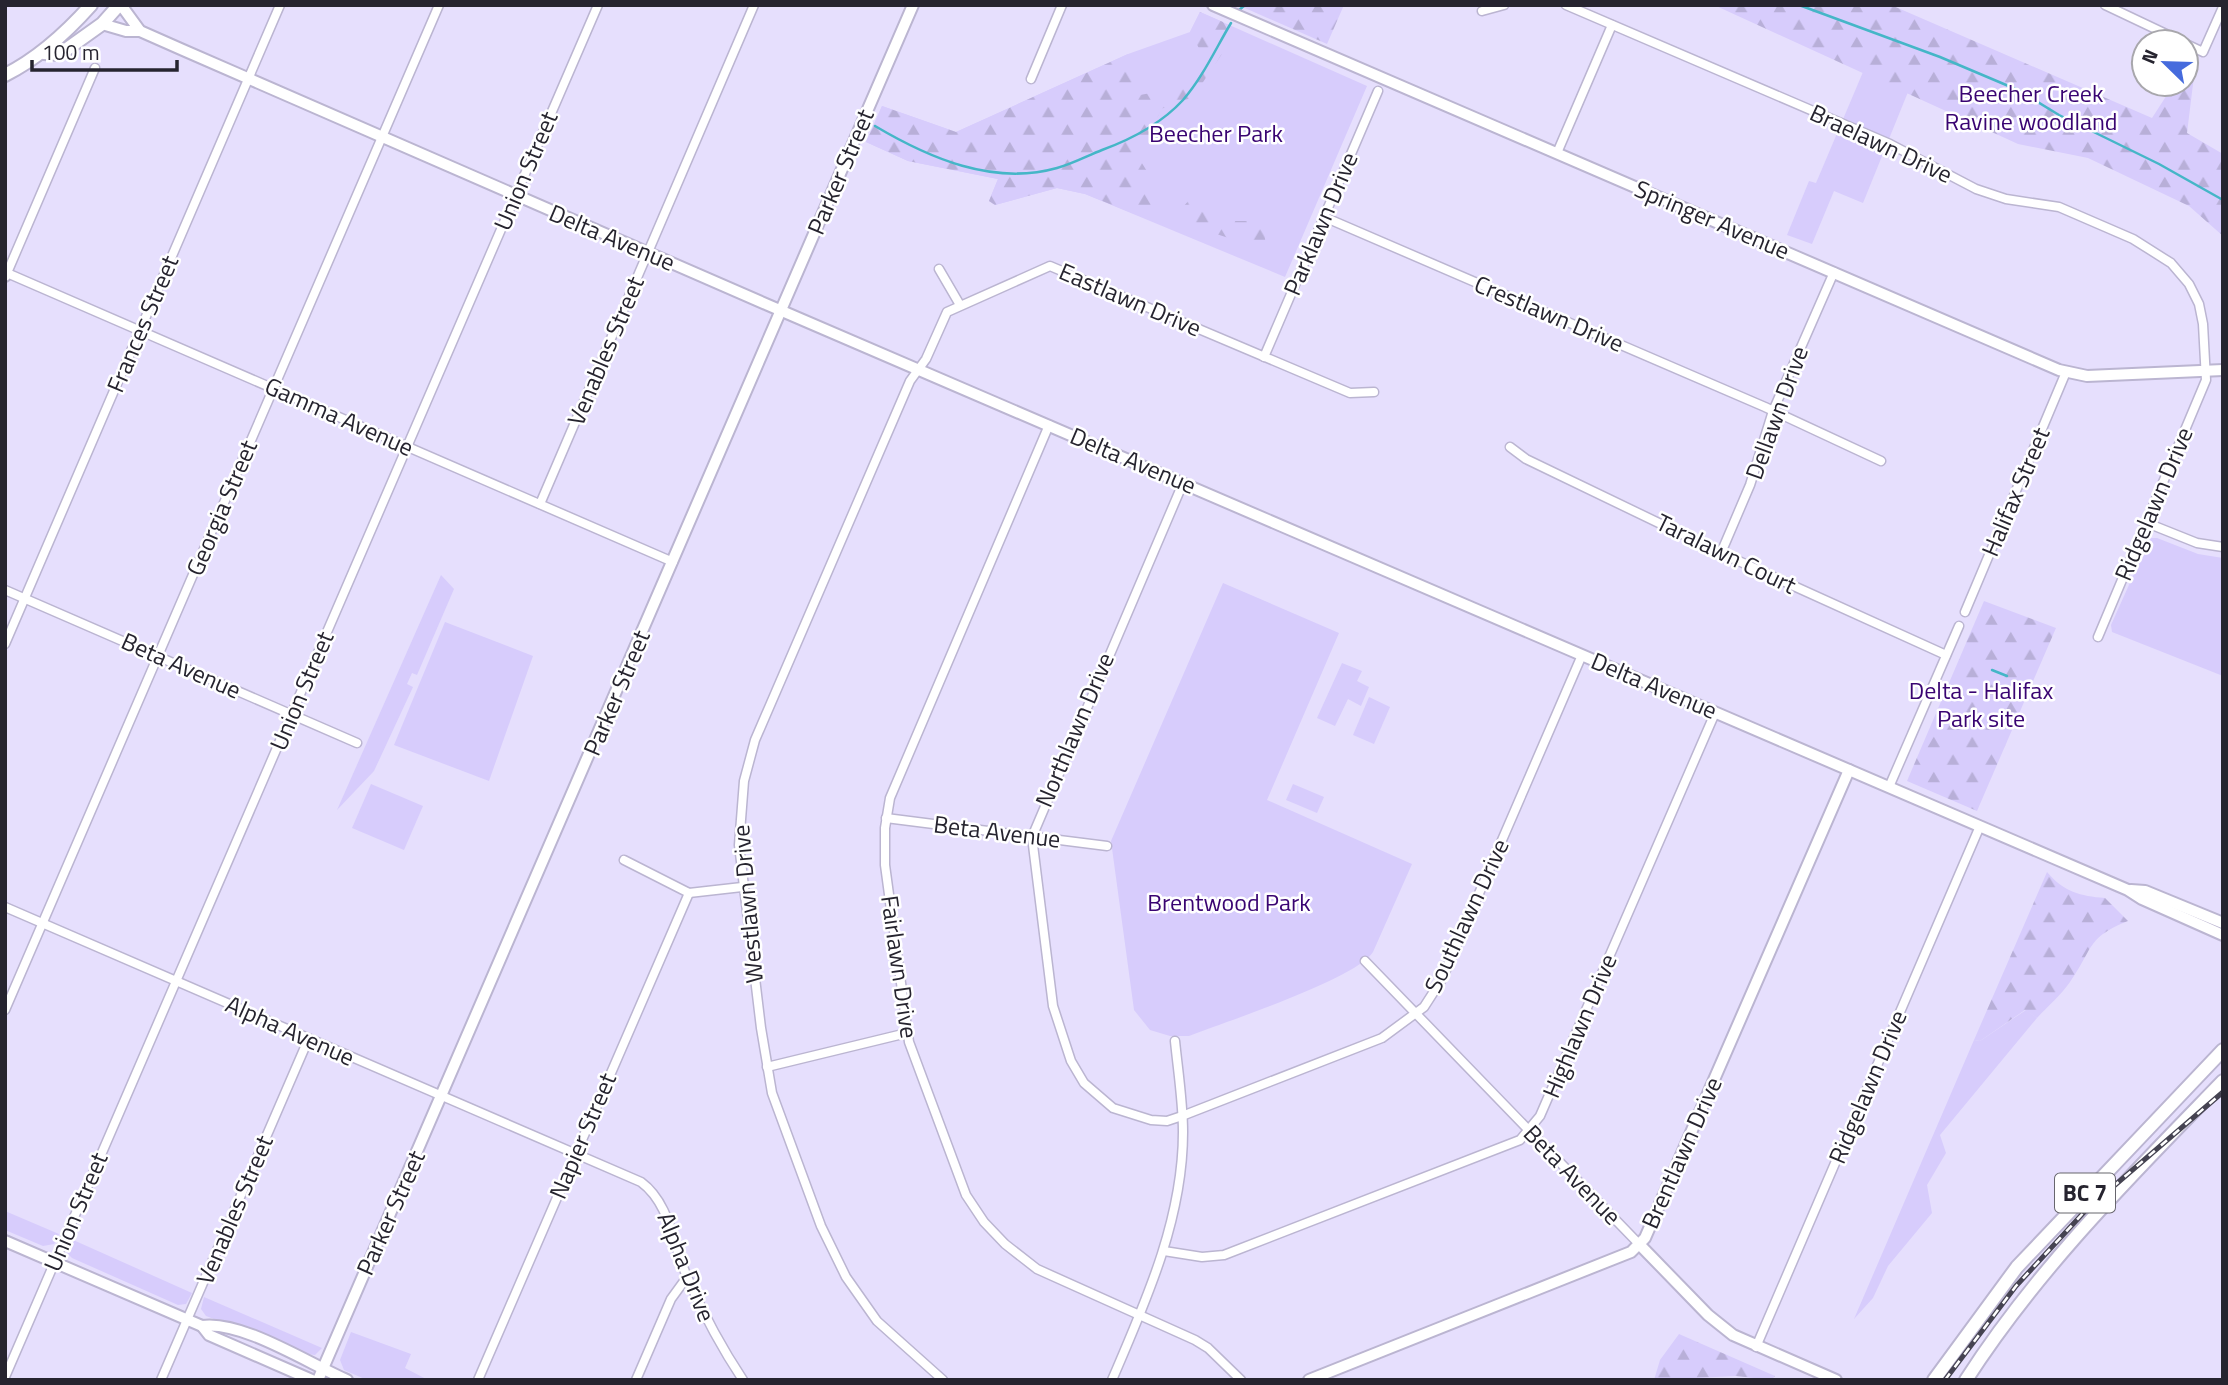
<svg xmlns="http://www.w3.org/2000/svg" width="2228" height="1385" font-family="'Titillium Web',sans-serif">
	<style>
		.green { fill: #d7ccfc }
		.forest { fill: url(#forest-firs) }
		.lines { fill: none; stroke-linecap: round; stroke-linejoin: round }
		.stream { stroke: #45b6c7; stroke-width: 2.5 }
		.street-casing { stroke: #bbb5d1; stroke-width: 11 }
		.secondary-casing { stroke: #bbb5d1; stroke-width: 14 }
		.primary-casing { stroke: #bbb5d1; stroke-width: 16 }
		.street { stroke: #fff; stroke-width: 8 }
		.secondary { stroke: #fff; stroke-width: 10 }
		.primary { stroke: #fff; stroke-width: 12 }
		.rail-casing { stroke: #454351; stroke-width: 5 }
		.rail { stroke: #fff; stroke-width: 2.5; stroke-dasharray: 8; stroke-linecap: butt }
		.labels { text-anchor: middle; stroke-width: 5; stroke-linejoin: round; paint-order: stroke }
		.shield { fill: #fff; stroke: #67666d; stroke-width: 2 }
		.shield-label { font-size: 23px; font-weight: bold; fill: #26242f }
		.park-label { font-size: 24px; fill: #390472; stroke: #fff }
		.street-label { font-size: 24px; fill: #26242f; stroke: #fff }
	</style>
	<defs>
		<pattern id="forest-firs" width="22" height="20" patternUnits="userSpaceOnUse" patternTransform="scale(1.75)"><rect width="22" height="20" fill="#d7ccfc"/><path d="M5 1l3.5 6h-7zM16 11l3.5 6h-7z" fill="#b8afd8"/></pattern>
	</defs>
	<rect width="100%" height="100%" fill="#e6dffd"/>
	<g class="green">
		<polygon points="1200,12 1367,86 1285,277 1085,194 1057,188 995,205 989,201 998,179 908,161 866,142 882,106 956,132 1128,54 1190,32"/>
		<polygon points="1863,72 1908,92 1863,203 1834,191 1812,244 1787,235 1809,181 1816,183"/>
		<polygon points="2150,538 2157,538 2198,554 2223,558 2223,676 2112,632 2111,625"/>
		<polygon points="441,575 454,589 417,675 412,673 407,684 413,687 374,771 337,810"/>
		<path d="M1223,583L1339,633L1267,800L1412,864L1373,952C1356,979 1225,1022 1189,1036H1170L1150,1030L1134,1010L1111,841Z"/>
		<polygon points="445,622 533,656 489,781 394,745"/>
		<polygon points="1342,663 1362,671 1357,681 1369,687 1361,706 1348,699 1335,726 1317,718"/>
		<polygon points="1369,697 1390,707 1374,744 1353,735"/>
		<polygon points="371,784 423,806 404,850 352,828"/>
		<polygon points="1293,784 1324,797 1317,813 1286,800"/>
		<polygon points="2026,1010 2037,1018 1940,1135 1946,1153 1927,1185 1932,1213 1888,1266 1873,1298 1854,1319 1974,1040 1980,1041"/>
		<polygon points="5,1211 59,1234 54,1244 43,1246 5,1230"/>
		<polygon points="71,1239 192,1293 186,1304 178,1305 72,1258 67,1253"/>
		<polygon points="204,1297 322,1348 315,1355 307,1354 206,1316 201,1309"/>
		<polygon points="351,1332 411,1354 405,1368 428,1380 367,1380 344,1370 340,1360"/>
	</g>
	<g class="forest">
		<polygon points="1238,5 1344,5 1327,44"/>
		<polygon points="1714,5 1891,5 2152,118 2174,84 2186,84 2186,67 2195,68 2187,133 2223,154 2223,236 2189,206 2088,158 2018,144"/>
		<polygon points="1200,12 1223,22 1234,36 1193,97 1161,109 1140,160 1158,189 1147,219 1085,194 1057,188 995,205 989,201 998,179 908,161 866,142 882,106 956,132 1128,54 1141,70 1140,95 1178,88 1201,52 1190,32"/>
		<polygon points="1191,198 1224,221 1263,221 1266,247 1258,258 1250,245 1198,228 1182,208"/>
		<polygon points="1984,601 2056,628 1977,811 1907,781"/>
		<path d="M2047,872C2064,892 2080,896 2105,898L2128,921C2086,938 2094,948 2070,982C2061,995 2048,1006 2037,1018L2025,1010L1980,1041L1974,1040Z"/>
		<polygon points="1679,1334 1775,1376 1771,1380 1736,1376 1654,1380 1660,1360"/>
	</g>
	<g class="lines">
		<g class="stream">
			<polyline points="1799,5 1940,57 2018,90 2059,115 2159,164 2223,200"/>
			<polyline points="1238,11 1245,5"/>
			<path d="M875,126C929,158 993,186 1057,168C1072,164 1087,156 1102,150C1132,139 1161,124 1183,100C1203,77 1216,48 1231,23"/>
			<polyline points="1992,670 2007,676"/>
		</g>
		<g class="street-casing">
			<g id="street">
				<polyline points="1566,5 1890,144 1976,189 2006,199 2059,207 2133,239 2171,263 2189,284 2199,304 2203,324 2206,380 2098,637"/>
				<polyline points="2105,5 2183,42"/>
				<polyline points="1482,11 1504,5"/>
				<polyline points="2186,44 2203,52 2223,7"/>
				<polyline points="95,68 7,273 673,562"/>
				<polyline points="1031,79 1062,5"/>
				<polyline points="1557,153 1612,25"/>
				<polyline points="1324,217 1765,407 1881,461"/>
				<polyline points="939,269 960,305"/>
				<polyline points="1264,357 1378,91"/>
				<polyline points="1049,425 890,798 885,828 885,865 909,1042 966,1195 984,1222 1005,1244 1037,1269 1195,1340 1208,1348 1241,1380"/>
				<polyline points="1510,447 1526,459 1721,553 1946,655"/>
				<polyline points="1183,483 1032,837 1053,1006 1071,1061 1084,1083 1113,1108 1151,1120 1167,1121 1182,1116 1382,1038 1424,1007 1442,979 1582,655"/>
				<polyline points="540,504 754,5"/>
				<polyline points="2147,523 2197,543 2223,547"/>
				<polyline points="1721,553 1750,485 1773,411 1834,272"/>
				<polyline points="5,590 357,743"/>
				<polyline points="1965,612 2066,372"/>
				<polyline points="5,644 280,5"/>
				<polyline points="1889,787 1959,626"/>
				<polyline points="886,818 1107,846"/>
				<polyline points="624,860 689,893 742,887"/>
				<path d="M5,907L641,1182C671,1204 673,1247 688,1279C704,1315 721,1347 743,1380"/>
				<polyline points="1365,961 1639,1244"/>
				<polyline points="5,1010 439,5"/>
				<polyline points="767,1067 907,1033"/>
				<polyline points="1164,1251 1202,1257 1224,1255 1520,1140 1540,1116 1715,713"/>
				<polyline points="1756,1347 1980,826"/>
				<polyline points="5,1377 598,5"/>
				<polyline points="161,1380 308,1040"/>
				<polyline points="478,1380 689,893"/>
				<polyline points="636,1380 671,1299 687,1277"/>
				<polyline points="943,1380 877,1321 846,1277 821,1226 772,1093 761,1028 739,845 744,781 755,740 910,381 926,359 947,312 1050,266 1350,393 1374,392"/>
				<path d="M1112,1380C1146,1301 1183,1219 1183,1132C1183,1102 1178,1071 1175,1041"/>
			</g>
		</g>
		<g class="secondary-casing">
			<g id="secondary">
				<polyline points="121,5 140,31 183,50 768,305 2128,890 2142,899 2223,935"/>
				<polyline points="1213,5 2059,370 2087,376 2223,370"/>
				<polyline points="102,24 126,31 140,31"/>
				<polyline points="5,273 5,276"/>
				<polyline points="2131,890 2145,891 2223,923"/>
				<polyline points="5,1241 202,1326 209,1335 312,1380"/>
				<polyline points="1639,1244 1708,1315 1733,1335 1836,1380"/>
				<path d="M202,1326C242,1320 309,1364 347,1380"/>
				<polyline points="318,1380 913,5"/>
				<polyline points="1309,1380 1631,1252 1645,1238 1849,770"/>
			</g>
		</g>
		<g class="primary-casing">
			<g id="primary">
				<polyline points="44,53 60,54 102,24 119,5"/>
				<path d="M5,75C39,58 66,33 91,5"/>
				<polyline points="1934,1380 2017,1267 2223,1050"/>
				<path d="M1966,1380C2038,1268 2131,1176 2223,1081"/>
			</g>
		</g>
		<use href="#street" class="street"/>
		<use href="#secondary" class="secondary"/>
		<use href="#primary" class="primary"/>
		<g class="rail-casing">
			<polyline id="rail" points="1945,1380 2016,1286 2086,1210 2223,1092"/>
		</g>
		<use href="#rail" class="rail"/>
	</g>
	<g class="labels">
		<rect class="shield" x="2055" y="1173.5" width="60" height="39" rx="5"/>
		<g class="shield-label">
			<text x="2085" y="1201">BC 7</text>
		</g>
		<g class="park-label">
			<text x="2031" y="102">Beecher Creek<tspan x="2031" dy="28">Ravine woodland</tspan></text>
			<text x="1216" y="142">Beecher Park</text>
			<text x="1981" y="699">Delta - Halifax<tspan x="1981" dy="28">Park site</tspan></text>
			<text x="1229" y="911">Brentwood Park</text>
		</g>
		<g class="street-label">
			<text transform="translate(1881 144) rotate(25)" y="8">Braelawn Drive</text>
			<text transform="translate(526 171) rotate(-67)" y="8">Union Street</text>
			<text transform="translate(841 172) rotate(-67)" y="8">Parker Street</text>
			<text transform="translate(1712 220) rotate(23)" y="8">Springer Avenue</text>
			<text transform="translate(1321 224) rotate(-67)" y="8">Parklawn Drive</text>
			<text transform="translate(612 238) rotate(23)" y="8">Delta Avenue</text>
			<text transform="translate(1130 300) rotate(23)" y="8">Eastlawn Drive</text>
			<text transform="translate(1549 314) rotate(23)" y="8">Crestlawn Drive</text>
			<text transform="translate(143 324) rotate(-67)" y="8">Frances Street</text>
			<text transform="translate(606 351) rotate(-67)" y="8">Venables Street</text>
			<text transform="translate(1777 413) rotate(-70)" y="8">Dellawn Drive</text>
			<text transform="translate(339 417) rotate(24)" y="8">Gamma Avenue</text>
			<text transform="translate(1133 461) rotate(23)" y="8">Delta Avenue</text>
			<text transform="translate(2016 492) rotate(-67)" y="8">Halifax Street</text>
			<text transform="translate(2154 504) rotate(-67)" y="8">Ridgelawn Drive</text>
			<text transform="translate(222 508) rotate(-67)" y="8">Georgia Street</text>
			<text transform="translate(1726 554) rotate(26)" y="8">Taralawn Court</text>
			<text transform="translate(181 666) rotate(24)" y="8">Beta Avenue</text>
			<text transform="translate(1654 686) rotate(23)" y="8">Delta Avenue</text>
			<text transform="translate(302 691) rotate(-67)" y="8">Union Street</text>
			<text transform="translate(617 693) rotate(-67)" y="8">Parker Street</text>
			<text transform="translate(1075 730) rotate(-67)" y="8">Northlawn Drive</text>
			<text transform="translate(997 832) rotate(7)" y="8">Beta Avenue</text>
			<text transform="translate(748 904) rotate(-95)" y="8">Westlawn Drive</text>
			<text transform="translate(1467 916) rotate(-65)" y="8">Southlawn Drive</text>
			<text transform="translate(899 967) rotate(82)" y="8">Fairlawn Drive</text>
			<text transform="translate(1580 1026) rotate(-67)" y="8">Highlawn Drive</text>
			<text transform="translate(290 1031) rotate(24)" y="8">Alpha Avenue</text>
			<text transform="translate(1868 1087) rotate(-67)" y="8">Ridgelawn Drive</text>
			<text transform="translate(583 1136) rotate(-67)" y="8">Napier Street</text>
			<text transform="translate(1682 1153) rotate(-66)" y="8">Brentlawn Drive</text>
			<text transform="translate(1572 1175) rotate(46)" y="8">Beta Avenue</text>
			<text transform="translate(235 1210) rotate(-67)" y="8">Venables Street</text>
			<text transform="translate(76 1212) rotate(-67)" y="8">Union Street</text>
			<text transform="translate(391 1213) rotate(-66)" y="8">Parker Street</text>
			<text transform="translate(686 1267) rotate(68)" y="8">Alpha Drive</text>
		</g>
	</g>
	<rect width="2228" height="1385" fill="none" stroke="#26242f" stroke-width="14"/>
	<g transform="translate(2165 63) rotate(293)"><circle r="33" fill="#ffffff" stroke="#a8a7ac" stroke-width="2"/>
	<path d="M0-5L12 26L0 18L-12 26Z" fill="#466bdd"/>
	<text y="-10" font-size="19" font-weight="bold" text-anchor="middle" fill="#26242f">N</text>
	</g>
	<path d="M32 60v10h145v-10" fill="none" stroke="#26242f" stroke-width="3.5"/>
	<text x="42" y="60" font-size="21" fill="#26242f" stroke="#ffffff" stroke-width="5" paint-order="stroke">100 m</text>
</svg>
